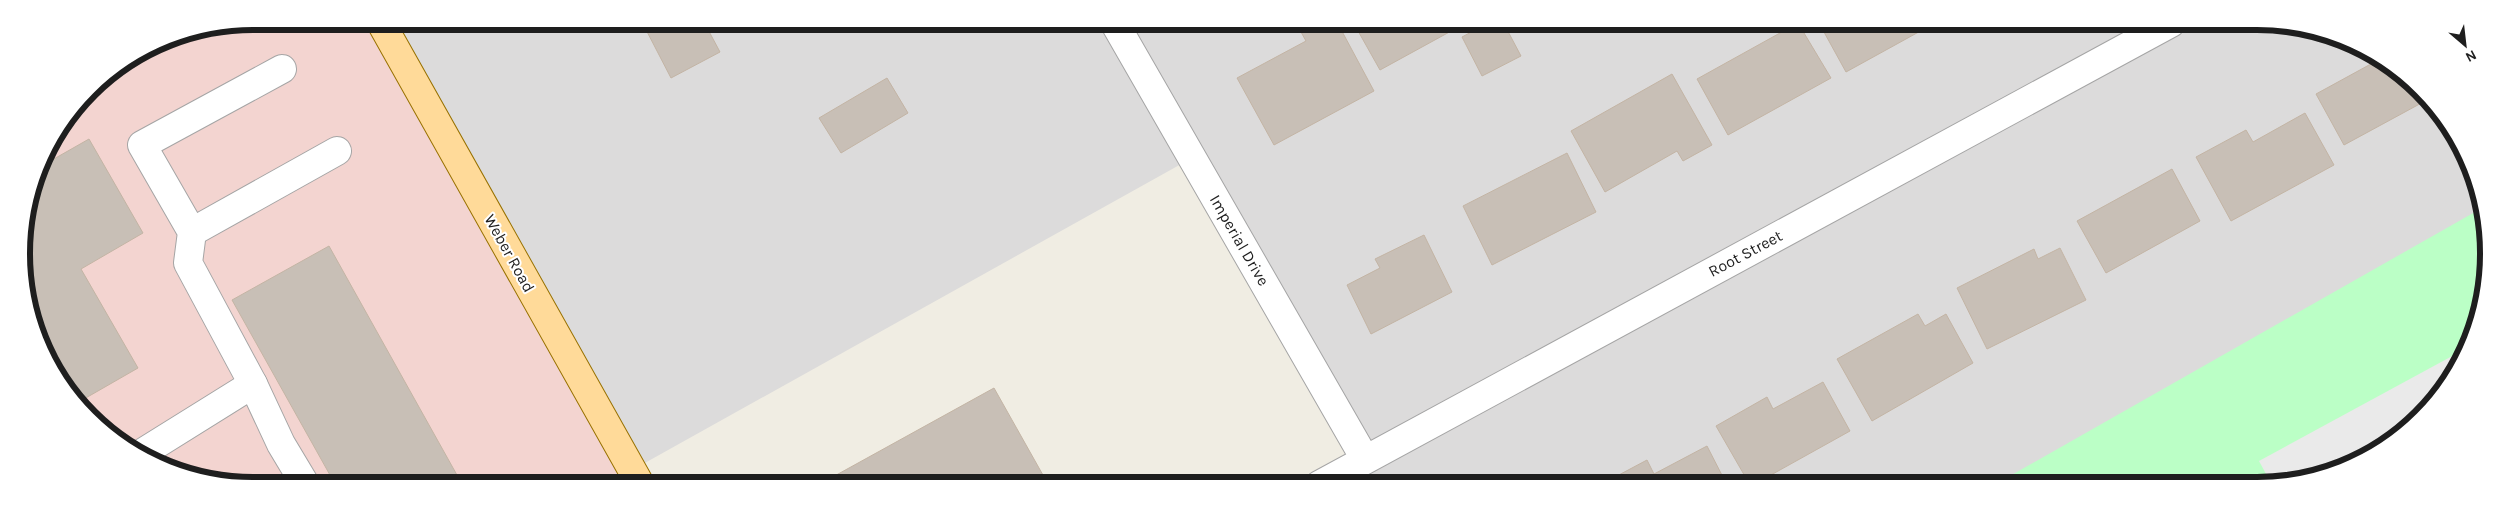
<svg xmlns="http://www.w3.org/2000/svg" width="2510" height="507" font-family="Karla,sans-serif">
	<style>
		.residential { fill: #dcdbdb }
		.commercial { fill: #f3d4d0 }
		.park { fill: #bbffc6 }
		.parking { fill: #eaeaea }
		.building { fill: #c8bfb6; stroke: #c3b4a4 }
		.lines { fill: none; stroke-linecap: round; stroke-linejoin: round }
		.minor-casing { stroke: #a5a5a5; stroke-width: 30 }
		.major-casing { stroke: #987100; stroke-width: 30 }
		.minor { stroke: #fff; stroke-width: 28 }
		.major { stroke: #ffda99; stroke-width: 28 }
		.labels { text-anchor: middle; stroke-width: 4; stroke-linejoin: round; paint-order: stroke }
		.street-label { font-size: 16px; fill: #1e1e1e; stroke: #fff }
		.rim { fill: none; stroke: #1e1e1e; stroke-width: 6 }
	</style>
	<rect width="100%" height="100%" fill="#f0ede3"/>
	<polygon class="residential" points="392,21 2287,23 2372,52 2441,112 2481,193 2484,236 2023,485 1343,485 1359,475 1183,163 643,464"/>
	<polygon class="commercial" points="254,21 370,21 633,484 223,484 138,455 79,406 34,328 22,239 39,164 89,89 165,39"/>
	<polygon class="park" points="2482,208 2487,284 2465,356 2421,418 2346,468 2272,485 1994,485"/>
	<polygon class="parking" points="2467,348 2465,356 2421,418 2346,468 2272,485 2259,461"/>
	<g class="building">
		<polygon points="642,22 704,22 720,52 671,78"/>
		<polygon points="1319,22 1337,22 1374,91 1274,145 1237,78 1306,41 1301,32"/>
		<polygon points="1353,22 1463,22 1464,24 1380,70"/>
		<polygon points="1490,22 1503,22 1521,56 1482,76 1462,37"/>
		<polygon points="1798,23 1831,78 1728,135 1697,79"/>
		<polygon points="1819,23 1935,23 1846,72"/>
		<polygon points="2380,59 2427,100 2344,145 2316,94"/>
		<polygon points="1672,74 1712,145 1683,161 1677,151 1605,192 1571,131"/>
		<polygon points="887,78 908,113 841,153 819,118"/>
		<polygon points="2305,113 2334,165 2231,221 2196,157 2246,130 2253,142"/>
		<polygon points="89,139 143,233 81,269 138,368 77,403 34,328 22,239 38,168"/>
		<polygon points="1567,153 1596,212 1492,265 1463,206"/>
		<polygon points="2172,169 2200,221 2106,273 2077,221"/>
		<polygon points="1424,235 1452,292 1371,334 1347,285 1380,268 1375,259"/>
		<polygon points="329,246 462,484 335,484 232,300"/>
		<polygon points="2060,248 2086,300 1987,349 1957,288 2034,249 2038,259"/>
		<polygon points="1918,314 1925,326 1946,314 1973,363 1872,421 1837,359"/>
		<polygon points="1823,382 1850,431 1753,485 1750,485 1716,426 1767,397 1773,409"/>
		<polygon points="994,388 1048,484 820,484"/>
		<polygon points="1707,446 1727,485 1600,485 1647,460 1654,474"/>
	</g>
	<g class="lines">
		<g class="minor-casing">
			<g id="minor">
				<polyline points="1114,22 1365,459"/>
				<polyline points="282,69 142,145 192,232 188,263 253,384 281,444 305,484"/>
				<polyline points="192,232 337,151"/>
				<polyline points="139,455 253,384"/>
				<polyline points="1319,485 2171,23"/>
			</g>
		</g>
		<g class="major-casing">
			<polyline id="major" points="380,21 640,484"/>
		</g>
		<use href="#minor" class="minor"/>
		<use href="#major" class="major"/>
	</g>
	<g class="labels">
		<g class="street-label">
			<text transform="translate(1240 240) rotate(60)" y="6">Imperial Drive</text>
			<text transform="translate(510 253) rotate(61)" y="6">Weber Road</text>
			<text transform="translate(1745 253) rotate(-28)" y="6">Root Street</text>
		</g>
	</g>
	<path d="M0 0H2510V507H0ZM253 30H2257A223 223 0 0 1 2480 253V254A223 223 0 0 1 2257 477H253A223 223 0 0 1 30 254V253A223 223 0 0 1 253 30Z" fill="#fff" fill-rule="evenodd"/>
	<path class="rim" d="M253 30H2257A223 223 0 0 1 2480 253V254A223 223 0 0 1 2257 477H253A223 223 0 0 1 30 254V253A223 223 0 0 1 253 30Z"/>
	<g transform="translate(2465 45) rotate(152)" stroke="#ffffff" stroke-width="4" paint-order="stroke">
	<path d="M0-4L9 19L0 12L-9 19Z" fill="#1e1e1e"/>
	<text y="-8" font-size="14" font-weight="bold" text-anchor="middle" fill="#1e1e1e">N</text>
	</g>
</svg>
